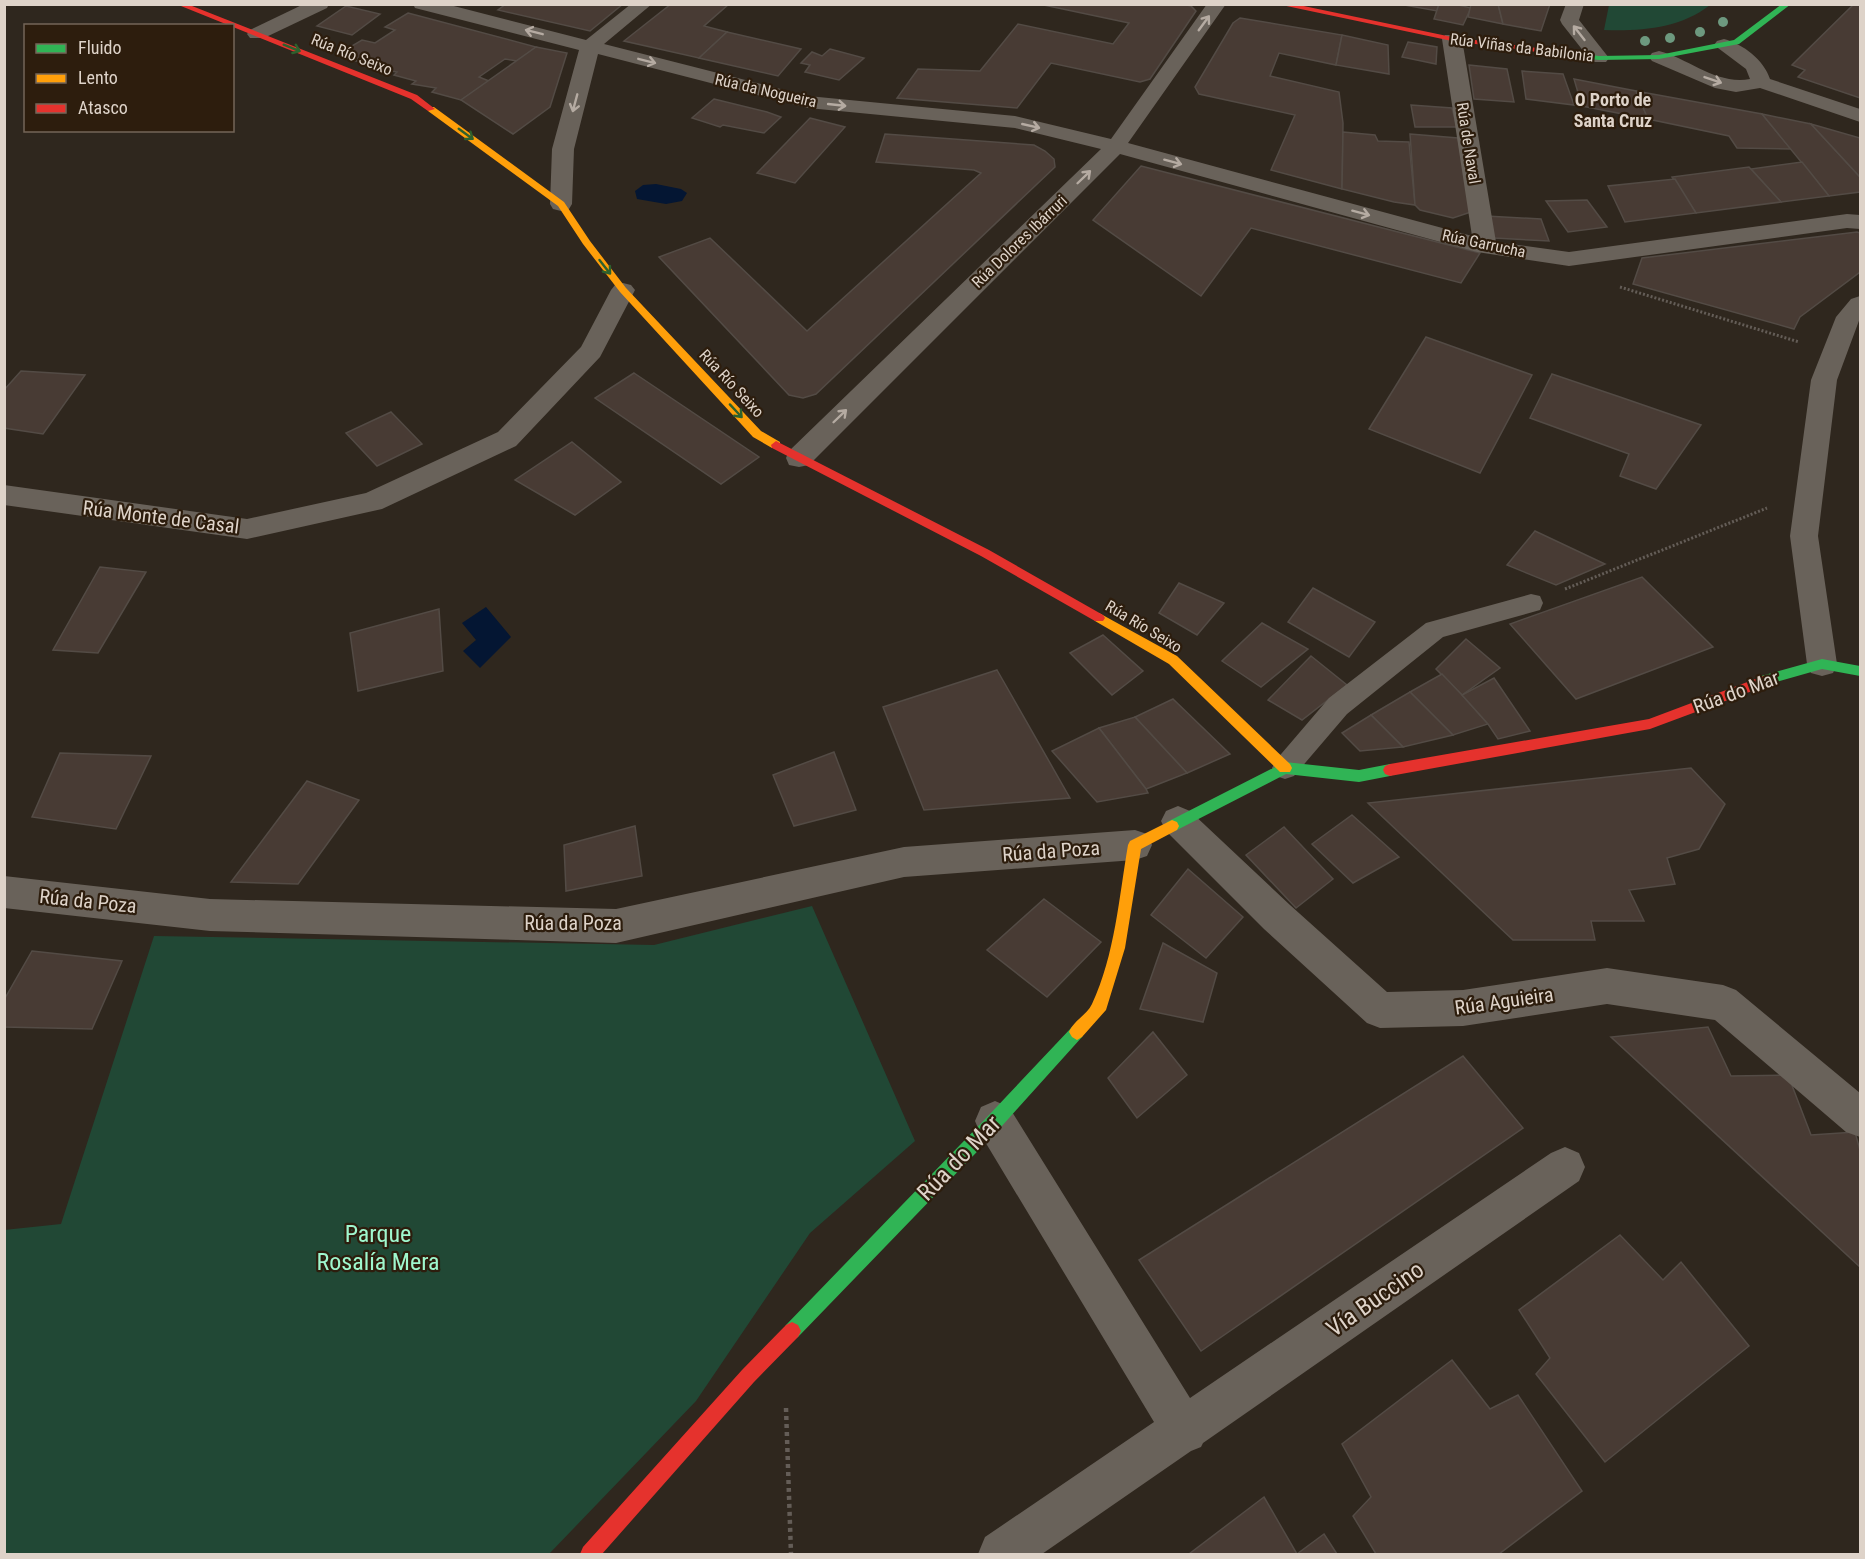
<svg xmlns="http://www.w3.org/2000/svg" width="1865" height="1559" font-family="'Roboto Condensed',sans-serif">
	<style>
		.green { fill: #214835 }
		.water { fill: #041633 }
		.building { fill: #483b34; stroke: #534b45; stroke-width: 1.5 }
		.lines { fill: none; stroke-linecap: round; stroke-linejoin: round }
		.path-far1 { stroke: #645d57; stroke-width: 3; stroke-dasharray: 2 2; stroke-linecap: butt }
		.path { stroke: #645d57; stroke-width: 4.5; stroke-dasharray: 4 4; stroke-linecap: butt }
		.lane { fill: #69625a; fill-rule: evenodd }
		.street { fill: #69625a; fill-rule: evenodd }
		.fast { fill: #30b455; fill-rule: evenodd }
		.slow { fill: #ff9f0a; fill-rule: evenodd }
		.jam { fill: #e5322d; fill-rule: evenodd }
		.tree { fill: #6d997f }
		.oneway { stroke: #b5aba2 }
		.oneway2 { stroke: #2e612d }
		.labels { text-anchor: middle; stroke-width: 4.5; stroke-linejoin: round; paint-order: stroke }
		.far-street-label { font-size: 16px; fill: #ded3c9; stroke: #2d1d0d }
		.far-quarter-label { font-size: 18px; font-weight: bold; fill: #ded3c9; stroke: #2d1d0d }
		.street-label { font-size: 20px; fill: #ded3c9; stroke: #2d1d0d }
		.near-street-label { font-size: 24px; fill: #ded3c9; stroke: #2d1d0d }
		.near-park-label { font-size: 24px; fill: #9ff7ce; stroke: #2d1d0d }
	</style>
	<rect width="100%" height="100%" fill="#2f271e"/>
	<g class="green">
		<path d="M1609,5V4L1710,5C1679,29 1642,31 1604,30Z"/>
		<polygon points="812,906 915,1141 810,1233 696,1401 549,1554 5,1554 4,1230 61,1224 154,936 654,945"/>
	</g>
	<g class="water">
		<polygon points="656,184 681,189 687,193 682,201 666,204 637,199 635,191 643,185"/>
		<polygon points="486,607 511,637 480,668 463,651 476,640 462,623"/>
	</g>
	<g class="building">
		<polygon points="506,4 623,4 590,31 498,10"/>
		<polygon points="671,4 729,4 704,26 727,32 699,58 624,41"/>
		<polygon points="1039,4 1182,4 1191,6 1196,11 1150,79 1140,82 1051,63 1017,108 897,98 918,69 980,71 1018,24 1113,44 1129,23"/>
		<polygon points="1399,4 1439,4 1437,11"/>
		<polygon points="1439,4 1454,4 1471,8 1463,25 1434,19"/>
		<polygon points="1471,4 1498,4 1503,24 1468,17"/>
		<polygon points="1498,4 1550,4 1541,31 1503,24"/>
		<polygon points="1854,4 1860,4 1860,98 1798,77 1805,70 1792,65"/>
		<polygon points="346,6 380,14 352,35 317,26"/>
		<polygon points="408,13 536,47 517,61 505,59 479,77 489,81 461,100 432,92 436,88 412,84 416,81 394,75 397,72 374,68 379,65 356,61 361,59 340,53 362,40 375,43 395,30 385,27"/>
		<polygon points="1240,18 1342,35 1336,65 1279,53 1270,76 1339,92 1343,123 1342,189 1271,170 1295,115 1199,94 1195,87 1233,23"/>
		<polygon points="727,32 801,49 778,76 699,58"/>
		<polygon points="1342,35 1388,45 1389,74 1336,65"/>
		<polygon points="1408,42 1437,47 1436,64 1402,57"/>
		<polygon points="536,47 567,53 550,107 513,134 461,100"/>
		<polygon points="830,49 864,58 839,80 805,72 810,65 801,63 812,52 822,56"/>
		<polygon points="1469,65 1507,69 1514,102 1474,99"/>
		<polygon points="1522,71 1563,74 1574,105 1526,99"/>
		<polygon points="1574,79 1636,91 1648,119 1582,106"/>
		<polygon points="1636,91 1762,114 1791,149 1737,148 1729,136 1648,119"/>
		<polygon points="714,99 767,112 781,117 764,133 723,125 720,127 692,118"/>
		<polygon points="1411,105 1452,108 1457,127 1415,127"/>
		<polygon points="1762,114 1811,124 1860,177 1860,192 1829,196"/>
		<polygon points="810,118 845,127 795,183 757,173"/>
		<polygon points="1811,124 1860,138 1860,177"/>
		<polygon points="1343,132 1375,135 1378,141 1409,142 1415,205 1394,202 1342,189"/>
		<polygon points="885,134 1034,145 1045,151 1054,159 1055,167 816,394 803,398 789,395 659,257 710,238 807,331 981,173 974,170 876,162"/>
		<polygon points="1410,134 1458,138 1471,212 1453,218 1420,210 1415,205"/>
		<polygon points="1802,162 1829,196 1781,202 1751,169"/>
		<polygon points="1141,166 1480,253 1461,283 1251,228 1201,296 1093,220"/>
		<polygon points="1749,167 1781,202 1696,213 1672,177"/>
		<polygon points="1675,179 1696,213 1625,222 1608,186"/>
		<polygon points="1587,200 1607,227 1568,232 1546,201"/>
		<polygon points="1486,216 1541,219 1549,241 1494,238"/>
		<polygon points="1857,232 1860,233 1860,272 1800,317 1794,329 1633,284 1642,258"/>
		<polygon points="1426,337 1532,375 1480,473 1369,429"/>
		<polygon points="21,371 85,375 43,434 4,428 4,390"/>
		<polygon points="634,373 759,457 721,484 595,398"/>
		<polygon points="1552,374 1620,397 1701,425 1656,489 1620,476 1629,454 1530,418"/>
		<polygon points="391,412 422,444 377,466 346,433"/>
		<polygon points="572,442 621,482 575,515 515,480"/>
		<polygon points="1535,531 1605,564 1556,585 1507,565"/>
		<polygon points="100,567 146,572 98,653 53,650"/>
		<polygon points="1642,577 1713,647 1576,699 1510,624"/>
		<polygon points="1179,583 1224,603 1197,635 1159,613"/>
		<polygon points="1313,588 1375,622 1349,657 1288,622"/>
		<polygon points="439,609 443,671 358,691 350,633"/>
		<polygon points="1262,623 1308,649 1261,687 1222,661"/>
		<polygon points="1103,635 1143,671 1112,695 1070,653"/>
		<polygon points="1466,639 1500,668 1462,695 1436,669"/>
		<polygon points="1311,656 1347,685 1302,720 1268,700"/>
		<polygon points="997,670 1070,798 924,810 883,707"/>
		<polygon points="1442,674 1462,695 1488,724 1453,735 1410,692"/>
		<polygon points="1494,678 1530,731 1498,739 1488,724 1462,695"/>
		<polygon points="1410,692 1453,735 1403,747 1371,715"/>
		<polygon points="1173,699 1230,754 1187,773 1135,717"/>
		<polygon points="1371,715 1403,747 1360,751 1342,733"/>
		<polygon points="1135,717 1187,773 1146,789 1099,728"/>
		<polygon points="1099,728 1146,789 1148,793 1097,802 1052,751"/>
		<polygon points="834,752 856,810 794,826 773,775"/>
		<polygon points="60,753 151,756 116,829 32,817"/>
		<polygon points="1691,768 1725,804 1699,849 1667,858 1675,884 1629,890 1644,921 1591,921 1595,940 1513,940 1368,803"/>
		<polygon points="307,781 359,800 298,884 231,882"/>
		<polygon points="1352,815 1399,857 1353,883 1312,844"/>
		<polygon points="635,826 642,876 566,891 564,845"/>
		<polygon points="1284,827 1333,879 1296,908 1246,855"/>
		<polygon points="1188,869 1243,917 1206,958 1151,915"/>
		<polygon points="1044,899 1101,942 1047,997 987,950"/>
		<polygon points="1163,943 1217,973 1203,1022 1140,1009"/>
		<polygon points="32,951 122,961 92,1029 4,1027 4,1000"/>
		<polygon points="1708,1027 1731,1076 1788,1075 1811,1135 1855,1132 1860,1150 1860,1267 1611,1037"/>
		<polygon points="1153,1032 1187,1075 1137,1118 1108,1078"/>
		<polygon points="1463,1056 1523,1128 1201,1351 1139,1260"/>
		<polygon points="1620,1235 1663,1280 1681,1262 1749,1346 1605,1462 1536,1374 1550,1358 1519,1310"/>
		<polygon points="1452,1360 1490,1409 1518,1395 1582,1491 1499,1554 1376,1554 1353,1516 1371,1497 1342,1444"/>
		<polygon points="1264,1497 1297,1554 1189,1554"/>
		<polygon points="1324,1534 1337,1554 1297,1554"/>
	</g>
	<g class="lines">
		<g class="path-far1">
			<polyline points="1620,287 1799,342"/>
			<polyline points="1565,589 1767,508"/>
		</g>
		<polyline class="path" points="786,1408 791,1554"/>
		<polygon class="lane" points="1531,594 1540,596 1543,603 1540,610 1443,637 1347,714 1294,776 1285,779 1276,776 1272,768 1276,760 1329,698 1426,623"/>
		<g class="street">
			<polygon points="304,4 329,4 327,8 264,38 250,38 247,34 250,30"/>
			<polygon points="413,4 446,4 586,40 631,4 652,4 604,44 808,96 1015,116 1111,139 1207,4 1226,4 1128,143 1472,236 1442,39 1445,35 1459,35 1462,39 1496,242 1569,252 1847,214 1860,215 1860,229 1847,228 1569,266 1477,252 1120,154 809,465 799,467 789,465 786,458 789,451 1101,149 1015,128 808,108 598,54 574,149 572,204 569,209 561,211 553,209 550,204 552,149 579,50 415,8"/>
			<polygon points="1566,4 1584,4 1579,20 1609,58 1606,62 1592,62 1562,24 1560,20"/>
			<path d="M1724,39C1743,44 1764,60 1770,79L1860,109V122L1760,88L1736,92L1715,88L1652,61L1649,57L1652,53L1659,51C1690,59 1716,85 1750,79L1746,69L1714,45L1717,41Z"/>
			<polygon points="623,283 631,285 635,290 600,357 516,446 382,509 247,539 4,505 4,485 247,519 366,493 498,432 581,347 611,290 615,285"/>
			<polygon points="1860,296 1860,318 1837,380 1818,536 1837,664 1833,673 1822,676 1811,673 1807,664 1790,536 1811,380 1836,317 1851,299"/>
			<polygon points="1178,806 1190,811 1290,905 1387,992 1463,990 1607,968 1723,985 1736,990 1860,1093 1860,1137 1846,1132 1715,1020 1607,1004 1463,1026 1380,1028 1367,1023 1264,929 1166,831 1161,821 1166,811"/>
			<polygon points="1135,830 1147,834 1152,845 1147,856 1135,860 904,877 616,943 210,931 4,908 4,876 210,899 616,909 904,847"/>
			<polygon points="995,1101 1009,1107 1190,1398 1551,1153 1565,1147 1579,1153 1585,1167 1579,1181 1203,1443 1201,1447 1191,1451 1042,1554 978,1554 985,1537 1154,1422 981,1135 975,1121 981,1107"/>
		</g>
		<g class="fast">
			<polygon points="1782,4 1791,4 1739,44 1659,59 1599,60 1537,52 1533,50 1537,48 1599,56 1659,55 1734,40"/>
			<polygon points="1822,659 1860,666 1860,676 1822,669 1766,685 1760,680 1761,676"/>
			<polygon points="1285,762 1359,770 1390,764 1395,766 1397,770 1395,774 1390,776 1359,782 1286,774 1177,830 1172,832 1167,830 1165,826 1167,822"/>
			<polygon points="1077,1024 1082,1027 1085,1032 1082,1037 1001,1127 798,1337 792,1340 786,1337 783,1331 786,1325 989,1115 1072,1027"/>
		</g>
		<g class="slow">
			<polygon points="428,107 434,107 564,202 590,241 626,288 761,431 780,442 780,448 772,448 753,437 620,292 583,244 558,206 428,111"/>
			<polygon points="1099,613 1177,656 1290,764 1292,768 1290,772 1280,772 1169,664 1095,621 1093,618"/>
			<path d="M1172,820L1177,822L1179,826L1177,830L1141,849L1125,948L1106,1010L1082,1037L1077,1040L1072,1037L1069,1032C1074,1020 1087,1015 1092,1004C1115,955 1119,897 1128,845L1130,841Z"/>
		</g>
		<g class="jam">
			<polygon points="176,4 187,4 417,95 435,109 428,111 411,99"/>
			<polygon points="1277,4 1294,4 1452,37 1537,48 1541,50 1537,52 1452,41"/>
			<polygon points="776,441 989,550 1103,615 1105,618 1103,621 1095,621 981,556 772,448 771,445"/>
			<polygon points="1766,675 1772,680 1771,684 1650,729 1390,776 1385,774 1383,770 1385,766 1390,764 1649,719"/>
			<polygon points="792,1322 798,1325 801,1331 798,1337 754,1382 602,1554 580,1554 583,1547 742,1370 786,1325"/>
		</g>
	</g>
	<g class="tree">
		<circle cx="1723" cy="22" r="5"/>
		<circle cx="1700" cy="32" r="5"/>
		<circle cx="1670" cy="38" r="5"/>
		<circle cx="1645" cy="41" r="5"/>
	</g>
	<defs><path id="oneway-shaft" d="M-6 0H5M1.5-3L5.5 0L1.5 3" fill="none" stroke-width="1.6" stroke-linecap="round" stroke-linejoin="round" transform="scale(1.5)"/></defs>
	<g class="oneway">
		<use href="#oneway-shaft" transform="translate(1204 23) rotate(-54)"/>
		<use href="#oneway-shaft" transform="translate(534 32) rotate(-166)"/>
		<use href="#oneway-shaft" transform="translate(1579 33) rotate(-128)"/>
		<use href="#oneway-shaft" transform="translate(647 61) rotate(14)"/>
		<use href="#oneway-shaft" transform="translate(1713 80) rotate(19)"/>
		<use href="#oneway-shaft" transform="translate(575 103) rotate(105)"/>
		<use href="#oneway-shaft" transform="translate(837 105) rotate(6)"/>
		<use href="#oneway-shaft" transform="translate(1031 126) rotate(13)"/>
		<use href="#oneway-shaft" transform="translate(1173 162) rotate(15)"/>
		<use href="#oneway-shaft" transform="translate(1084 177) rotate(-44)"/>
		<use href="#oneway-shaft" transform="translate(1361 213) rotate(15)"/>
		<use href="#oneway-shaft" transform="translate(840 416) rotate(-44)"/>
	</g>
	<g class="oneway2">
		<use href="#oneway-shaft" transform="translate(292 48) rotate(22)"/>
		<use href="#oneway-shaft" transform="translate(466 134) rotate(36)"/>
		<use href="#oneway-shaft" transform="translate(605 267) rotate(52)"/>
		<use href="#oneway-shaft" transform="translate(736 411) rotate(47)"/>
	</g>
	<g class="labels">
		<g class="far-street-label">
			<text transform="translate(1522 47) rotate(7)" y="6">Rúa Viñas da Babilonia</text>
			<text transform="translate(352 54) rotate(22)" y="6">Rúa Río Seixo</text>
			<text transform="translate(766 90) rotate(13)" y="6">Rúa da Nogueira</text>
			<text transform="translate(1469 143) rotate(81)" y="6">Rúa de Naval</text>
			<text transform="translate(1019 241) rotate(-44)" y="6">Rúa Dolores Ibárruri</text>
			<text transform="translate(1484 243) rotate(12)" y="6">Rúa Garrucha</text>
			<text transform="translate(732 383) rotate(47)" y="6">Rúa Río Seixo</text>
			<text transform="translate(1144 626) rotate(31)" y="6">Rúa Río Seixo</text>
		</g>
		<g class="far-quarter-label">
			<text x="1613" y="106">O Porto de<tspan x="1613" dy="21">Santa Cruz</tspan></text>
		</g>
		<g class="street-label">
			<text transform="translate(161 517) rotate(7)" y="7">Rúa Monte de Casal</text>
			<text transform="translate(1736 692) rotate(-20)" y="7">Rúa do Mar</text>
			<text transform="translate(1051 851) rotate(-4)" y="7">Rúa da Poza</text>
			<text transform="translate(88 901) rotate(6)" y="7">Rúa da Poza</text>
			<text x="573" y="930">Rúa da Poza</text>
			<text transform="translate(1504 1001) rotate(-8)" y="7">Rúa Aguieira</text>
		</g>
		<g class="near-street-label">
			<text transform="translate(959 1158) rotate(-46)" y="8">Rúa do Mar</text>
			<text transform="translate(1375 1299) rotate(-35)" y="8">Vía Buccino</text>
		</g>
		<g class="near-park-label">
			<text x="378" y="1242">Parque<tspan x="378" dy="28">Rosalía Mera</tspan></text>
		</g>
	</g>
	<rect width="1865" height="1559" fill="none" stroke="#ded3c9" stroke-width="12"/>
	<rect x="24" y="24" width="210" height="108" fill="#2d1d0d" stroke="#746658" stroke-width="1.5"/>
	<rect x="36" y="44" width="30" height="9" fill="#30b455" stroke="#746658" stroke-width="1.5"/>
	<text x="78" y="54" font-size="18" fill="#ded3c9">Fluido</text>
	<rect x="36" y="74" width="30" height="9" fill="#ff9f0a" stroke="#746658" stroke-width="1.5"/>
	<text x="78" y="84" font-size="18" fill="#ded3c9">Lento</text>
	<rect x="36" y="104" width="30" height="9" fill="#e5322d" stroke="#746658" stroke-width="1.5"/>
	<text x="78" y="114" font-size="18" fill="#ded3c9">Atasco</text>
</svg>
